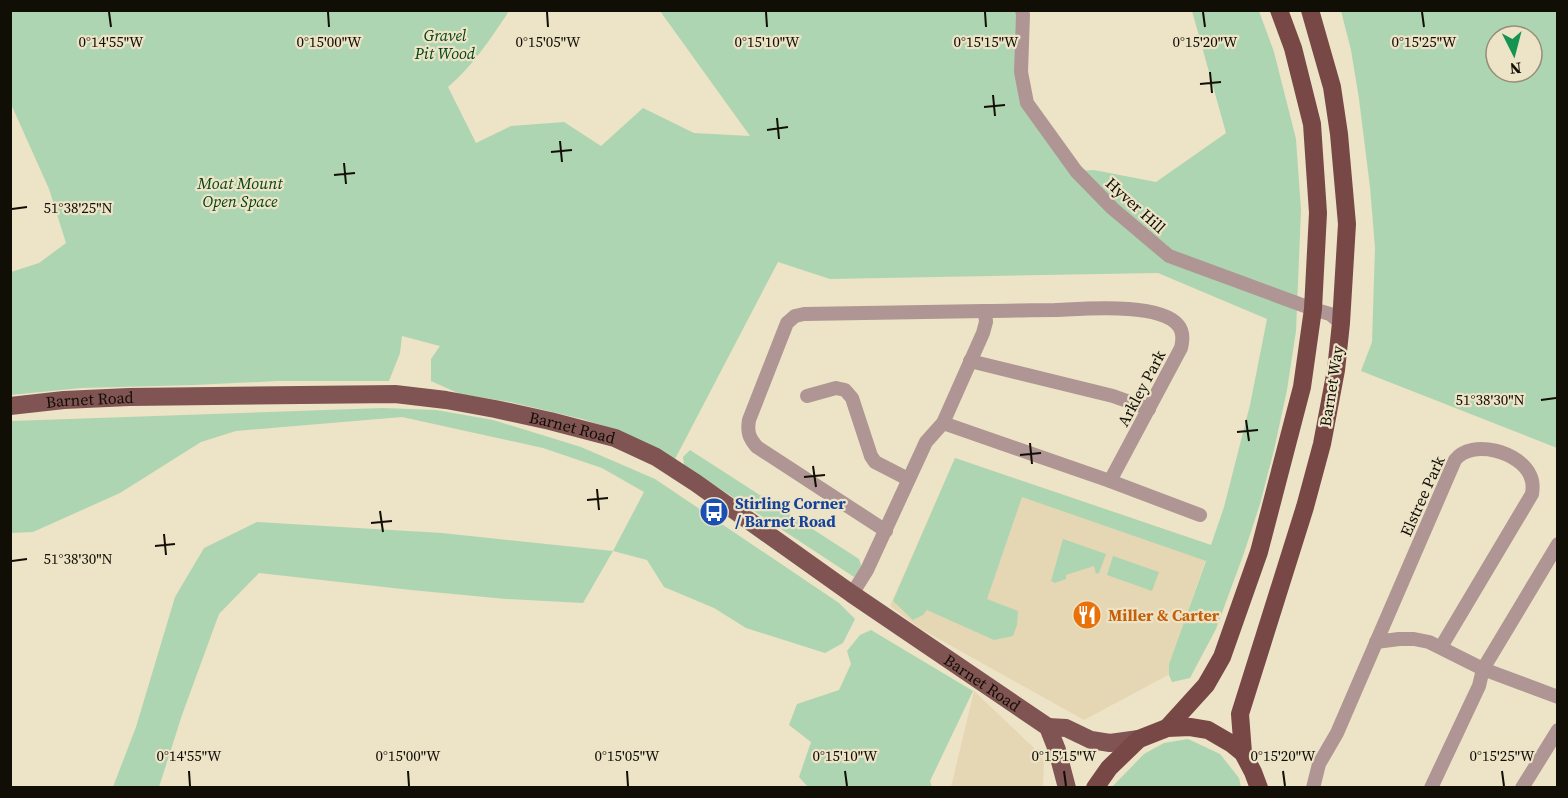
<svg xmlns="http://www.w3.org/2000/svg" width="1568" height="798" font-family="'Source Serif 4',serif">
	<style>
		.built { fill: #e5d7b3 }
		.green { fill: #aed5b2; fill-rule: evenodd }
		.lines { fill: none; stroke-linecap: round; stroke-linejoin: round }
		.minor { stroke: #af9593; stroke-width: 14 }
		.primary { stroke: #805452; stroke-width: 18 }
		.trunk { stroke: #774846; stroke-width: 18 }
		.ticks { fill: none; stroke: #110e05; stroke-width: 2 }
		.labels { text-anchor: middle; stroke-width: 4.5; stroke-linejoin: round; paint-order: stroke }
		.park-label { font-size: 16px; font-style: italic; fill: #004415; stroke: #ede3c6 }
		.street-label { font-size: 16px; fill: #110e05; stroke: #ede3c6 }
		.transit-label { font-size: 16px; font-weight: bold; fill: #164399; stroke: #ede3c6; text-anchor: start }
		.food-label { font-size: 16px; font-weight: bold; fill: #c56008; stroke: #ede3c6; text-anchor: start }
		.ticks-label { font-size: 15px; text-anchor: middle; fill: #110e05; stroke: #ede3c6; stroke-width: 4.5; stroke-linejoin: round; paint-order: stroke }
	</style>
	<rect width="100%" height="100%" fill="#ede3c6"/>
	<g class="built">
		<polygon points="955,458 1211,545 1169,664 1170,674 1084,720 921,629 890,606"/>
		<polygon points="974,691 1034,748 1044,760 1043,787 951,787"/>
	</g>
	<g class="green">
		<path d="M10,11H509C491,38 473,66 448,87L476,143L511,126L564,122L601,146L643,108L694,133L750,136L660,11H1022L1027,103L1076,171L1094,170L1156,182L1226,133L1192,11H1259L1274,52L1296,139L1301,210L1296,331L1287,390L1274,450L1260,504L1244,553L1216,629L1190,678L1172,682L1169,675V664L1206,561L1022,497L987,599L1018,611L1017,625L1013,636L994,640L927,610L923,615L913,620L893,601L955,458L1211,545L1224,507L1250,405L1267,319L1158,273L830,279L778,262L675,459L607,427L582,419L510,402L460,394L431,381V359L440,346L402,336L400,353L389,381H278L194,385L81,388L11,395V272L39,263L66,243L49,189L11,104Z"/>
		<path d="M1341,11H1557V448L1361,371L1372,342L1375,248L1370,187L1359,99L1351,50ZM1496,36H1532V72H1496Z"/>
		<polygon points="383,408 436,410 493,420 581,447 655,479 839,603 855,619 843,643 825,653 746,628 714,608 664,587 647,560 613,551 583,603 506,599 411,590 259,573 219,614 182,715 159,787 113,787 136,727 175,597 204,548 257,522 442,533 613,551 644,492 602,468 543,448 402,417 236,431 201,442 120,493 33,532 11,533 11,421"/>
		<polygon points="690,450 859,559 862,568 854,577 684,465 683,457"/>
		<polygon points="1063,539 1106,554 1099,573 1096,574 1094,566 1066,575 1066,579 1055,583 1051,581"/>
		<polygon points="1113,556 1159,572 1152,591 1107,575"/>
		<polygon points="871,630 973,691 930,781 932,787 808,787 799,777 811,742 789,725 797,704 839,690 851,664 847,651 860,635"/>
		<polygon points="1188,739 1220,754 1239,778 1241,787 1112,787 1144,754 1164,743"/>
	</g>
	<g class="lines">
		<g class="minor">
			<polyline points="1022,10 1023,15 1021,72 1027,103 1076,171 1112,208 1169,256 1313,309 1330,314 1341,323"/>
			<polyline points="970,361 1113,396 1149,409"/>
			<polyline points="807,396 836,388 845,390 852,398 871,456 875,462 908,479"/>
			<polyline points="1110,481 1200,515"/>
			<path d="M886,531L757,447C749,438 747,432 749,420L787,323L795,316L804,314L985,311"/>
			<path d="M852,594L867,570L926,442L943,423L983,333L986,322L985,311C1009,311 1032,310 1055,310C1083,309 1159,302 1178,325C1184,332 1183,340 1181,348L1110,481L943,423"/>
			<polyline points="1376,642 1399,639 1414,639 1429,642 1483,669 1558,697"/>
			<path d="M1313,788L1319,764L1337,733L1455,460C1472,438 1520,452 1530,475C1533,481 1533,488 1532,494L1441,647"/>
			<polyline points="1431,788 1479,686 1483,669 1558,544"/>
			<polyline points="1522,788 1558,730"/>
		</g>
		<g class="primary">
			<path id="s1" d="M10,406L64,400L129,397L395,394L446,400L495,409L550,421L615,438L656,457L696,483L852,594L1048,727L1057,750L1067,788"/>
			<polyline points="1048,727 1066,728 1091,740 1110,743 1139,739"/>
		</g>
		<g class="trunk">
			<polyline points="1167,728 1206,685 1222,657 1259,552 1302,387 1313,309 1318,213 1312,124 1293,48 1279,10"/>
			<polyline points="1243,753 1240,714 1305,507 1322,444 1336,370 1341,323 1347,224 1339,134 1332,87 1310,10"/>
			<polyline points="1095,788 1109,768 1139,739 1167,728 1190,727 1208,730 1232,744 1243,753 1253,772 1259,788"/>
		</g>
	</g>
	<path class="ticks" d="M109,12L111,27M328,12L329,27M547,12L548,27M766,12L767,27M985,12L986,27M1203,12L1205,27M1422,12L1424,27M1210,72L1212,93M1200,84L1221,82M993,95L995,116M984,107L1005,105M777,118L779,139M767,130L788,127M560,141L562,162M551,152L572,150M344,163L346,184M334,175L355,173M12,209L27,207M1541,400L1556,398M1246,420L1249,441M1237,432L1258,430M1030,443L1032,464M1020,455L1041,453M813,466L816,487M804,477L825,475M597,489L599,510M587,500L608,498M380,511L383,532M371,523L392,521M164,534L166,555M155,546L175,544M12,561L27,559M189,771L190,786M408,771L409,786M627,771L628,786M845,771L847,786M1064,771L1066,786M1283,771L1285,786M1502,771L1504,786"/>
	<defs>
		<g id="bus-disc" transform="scale(1.5)"><circle r="9.5" fill="#1a4fb4" stroke="#ede3c6"/><path d="M-5-6H5V4H4V6H2V4H-2V6H-4V4H-5ZM-3.5-4V0h7V-4ZM-3.5 1.2v1.5H-2V1.2ZM2 1.2v1.5H3.5V1.2Z" fill="#fff"/></g>
		<g id="restaurant-disc" transform="scale(1.5)"><circle r="9.5" fill="#e8710a" stroke="#ede3c6"/><path d="M-5-6h1v4h1v-4h1v4h1v-4h1v5L-1.5 .5V6h-2V.5L-5-1ZM5-6V6H3V1.5H1.5Q1.5-4 5-6Z" fill="#fff"/></g>
	</defs>
	<g fill-rule="evenodd">
		<use href="#bus-disc" x="714" y="512"/>
		<use href="#restaurant-disc" x="1087" y="615"/>
	</g>
	<g class="labels">
		<g class="park-label">
			<text x="445" y="41">Gravel<tspan x="445" dy="18">Pit Wood</tspan></text>
			<text x="240" y="189">Moat Mount<tspan x="240" dy="18">Open Space</tspan></text>
		</g>
		<g class="street-label">
			<text transform="translate(1136 205) rotate(42)" y="6">Hyver Hill</text>
			<text transform="translate(1331 386) rotate(-81)" y="6">Barnet Way</text>
			<text transform="translate(1141 388) rotate(-62)" y="6">Arkley Park</text>
			<text dy="6" stroke="none"><textPath href="#s1" startOffset="80">Barnet Road</textPath></text>
			<text dy="6" stroke="none"><textPath href="#s1" startOffset="566">Barnet Road</textPath></text>
			<text transform="translate(1422 496) rotate(-66)" y="6">Elstree Park</text>
			<text dy="6" stroke="none"><textPath href="#s1" startOffset="1052">Barnet Road</textPath></text>
		</g>
		<g class="transit-label">
			<text x="735" y="509">Stirling Corner<tspan x="735" dy="18">/ Barnet Road</tspan></text>
		</g>
		<g class="food-label">
			<text x="1108" y="621">Miller &amp; Carter</text>
		</g>
	</g>
	<g class="ticks-label">
		<text x="111" y="47">0°14'55"W</text>
		<text x="329" y="47">0°15'00"W</text>
		<text x="548" y="47">0°15'05"W</text>
		<text x="767" y="47">0°15'10"W</text>
		<text x="986" y="47">0°15'15"W</text>
		<text x="1205" y="47">0°15'20"W</text>
		<text x="1424" y="47">0°15'25"W</text>
		<text x="78" y="213">51°38'25"N</text>
		<text x="1490" y="405">51°38'30"N</text>
		<text x="78" y="564">51°38'30"N</text>
		<text x="189" y="761">0°14'55"W</text>
		<text x="408" y="761">0°15'00"W</text>
		<text x="627" y="761">0°15'05"W</text>
		<text x="845" y="761">0°15'10"W</text>
		<text x="1064" y="761">0°15'15"W</text>
		<text x="1283" y="761">0°15'20"W</text>
		<text x="1502" y="761">0°15'25"W</text>
	</g>
	<rect width="1568" height="798" fill="none" stroke="#110e05" stroke-width="24"/>
	<g transform="translate(1514 54) rotate(174)"><circle r="28" fill="#ede3c6" stroke="#958e79" stroke-width="1.5"/>
	<path d="M0-4.5L10 22L0 15L-10 22Z" fill="#159451"/>
	<text y="-9" font-size="16" font-weight="bold" text-anchor="middle" fill="#110e05">N</text>
	</g>
</svg>
